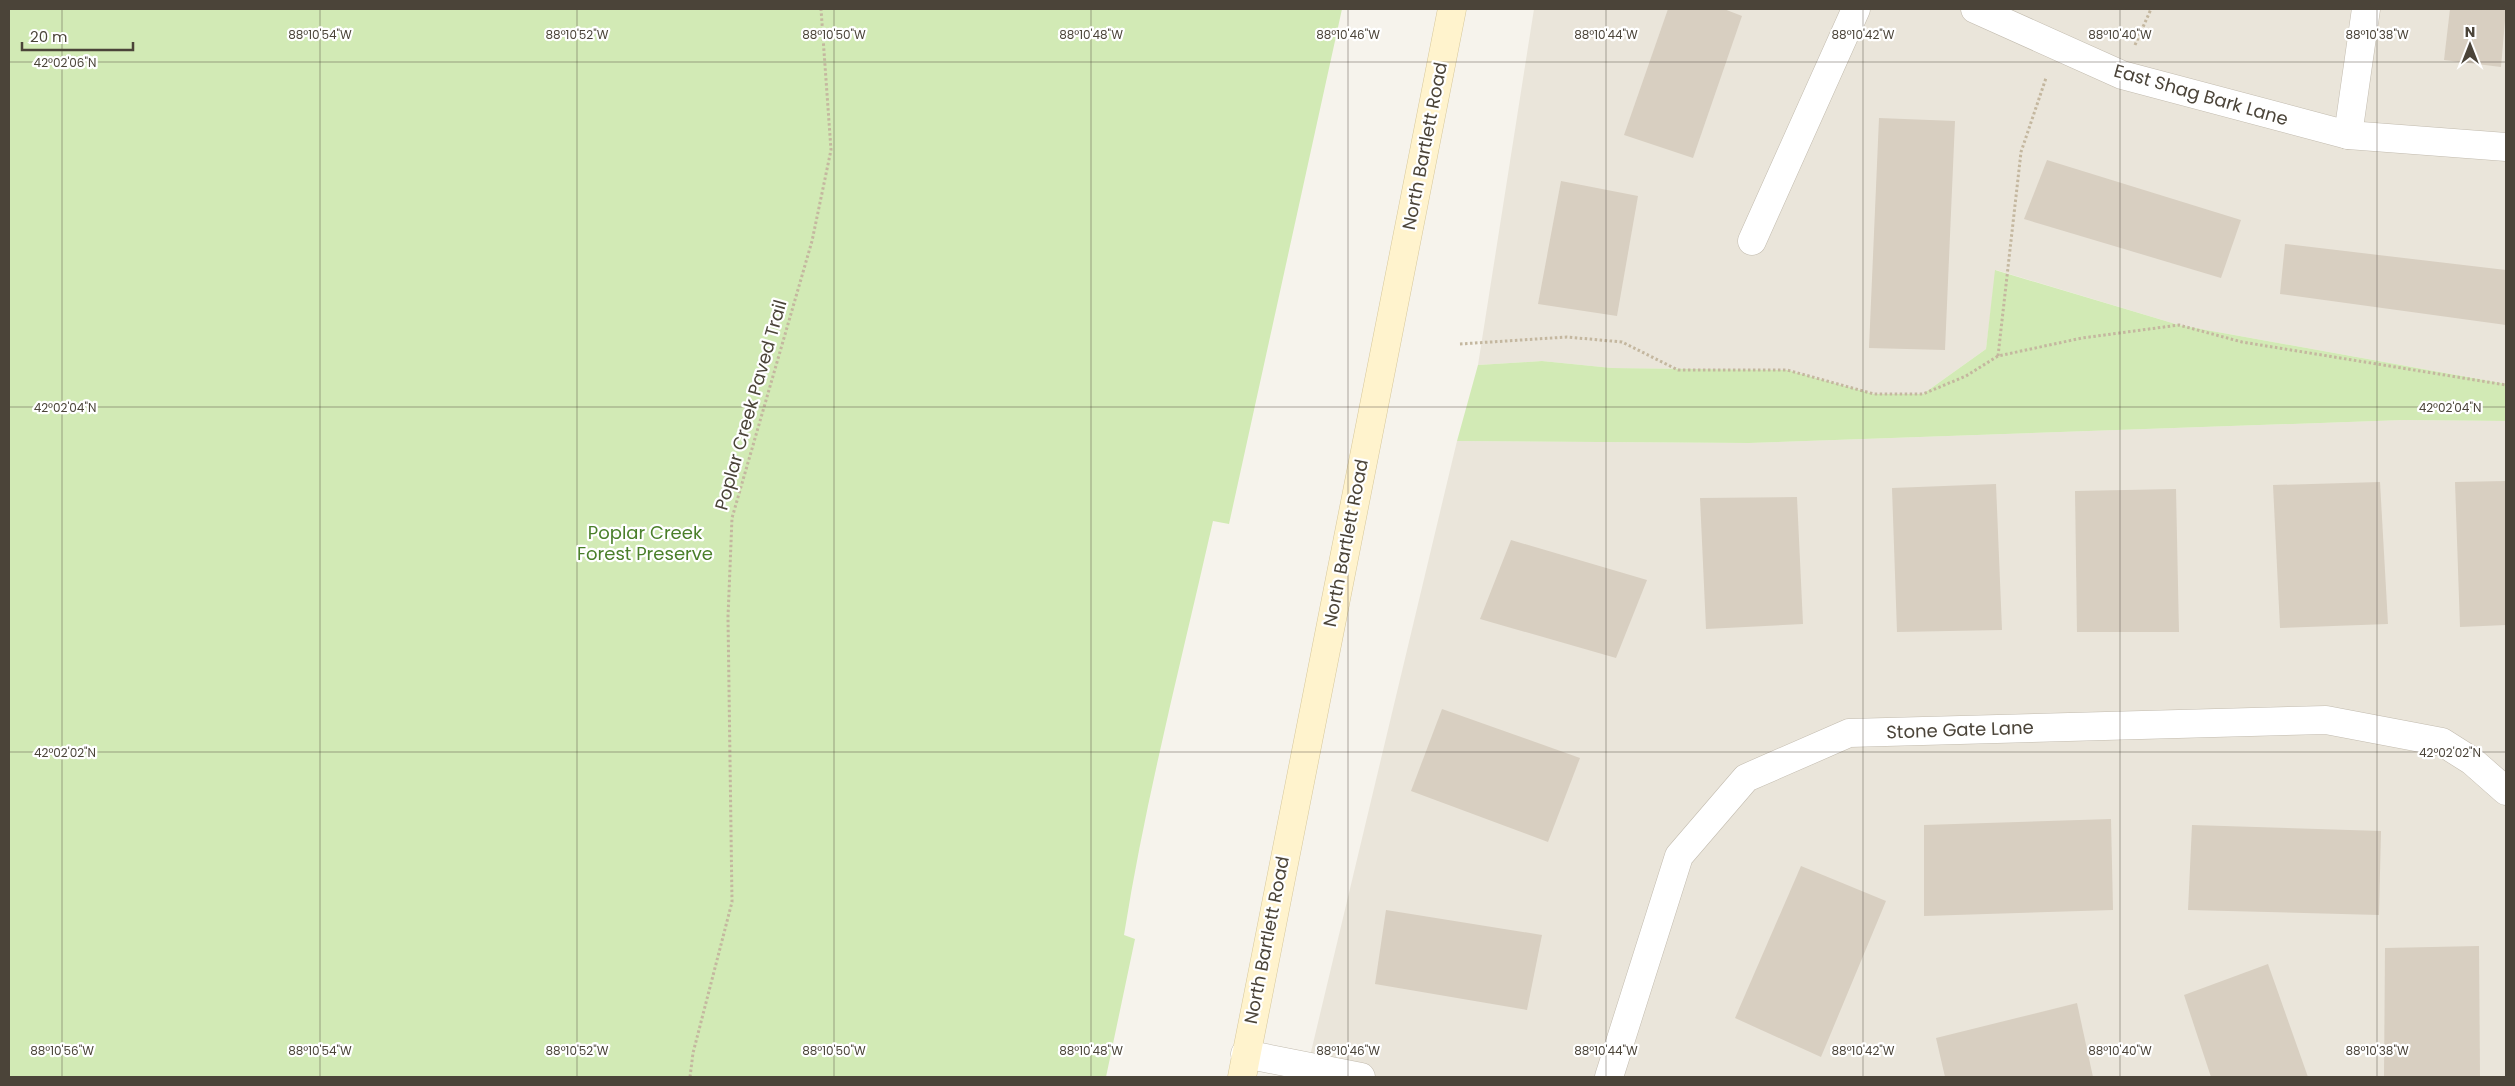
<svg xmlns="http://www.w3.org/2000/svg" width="2515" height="1086" font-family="Poppins,sans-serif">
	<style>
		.residential { fill: #eae5da }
		.green { fill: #d2eab5 }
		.building { fill: #d8cfc1 }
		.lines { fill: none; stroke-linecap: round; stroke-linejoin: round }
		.street-casing { stroke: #c2bbae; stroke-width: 29 }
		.secondary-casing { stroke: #d6c79b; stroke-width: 29 }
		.path { stroke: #c4b79f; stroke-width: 3; stroke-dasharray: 2.5 2.5; stroke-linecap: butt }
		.street { stroke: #fff; stroke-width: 28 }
		.secondary { stroke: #fff3cd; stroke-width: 28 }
		.ticks { fill: none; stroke: #4b4439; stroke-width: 1; stroke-opacity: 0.45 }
		.labels { text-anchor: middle; stroke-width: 4.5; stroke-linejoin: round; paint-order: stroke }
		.street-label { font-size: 18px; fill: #4b4439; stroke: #fff }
		.park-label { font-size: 18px; fill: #4a7f2a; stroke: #fff }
		.ticks-label { font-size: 12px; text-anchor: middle; fill: #4b4439; stroke: #fff; stroke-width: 4.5; stroke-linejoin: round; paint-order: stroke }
	</style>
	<rect width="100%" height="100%" fill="#f6f3ec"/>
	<g class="residential">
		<polygon points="1534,9 2506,9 2506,384 2179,325 1996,270 1986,349 1923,394 1874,394 1787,370 1612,368 1542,361 1478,365"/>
		<polygon points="2404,420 2506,421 2506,1077 1305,1077 1457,441 1749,443"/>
	</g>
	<g class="green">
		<path d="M9,9H1342L1229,524L1213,521C1182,659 1146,796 1124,935L1135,939L1106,1077H9Z"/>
		<polygon points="1995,270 2179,325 2506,384 2506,421 2404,420 1749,443 1457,441 1478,365 1542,361 1612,368 1787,370 1874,394 1923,394 1986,349"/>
	</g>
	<g class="building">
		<polygon points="1668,9 1724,9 1742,16 1693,158 1624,135"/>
		<polygon points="2450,9 2506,9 2501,67 2444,60"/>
		<polygon points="1879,118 1955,121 1945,350 1869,348"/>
		<polygon points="2047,160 2241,220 2221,278 2024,219"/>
		<polygon points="1561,181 1638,196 1617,316 1538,304"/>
		<polygon points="2285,244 2506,270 2506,325 2280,294"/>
		<polygon points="2506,481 2506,625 2460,627 2455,482"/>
		<polygon points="2380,482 2388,624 2280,628 2273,485"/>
		<polygon points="1996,484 2002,630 1897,632 1892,488"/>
		<polygon points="2176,489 2179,632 2077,632 2075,491"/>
		<polygon points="1797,497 1803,624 1706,629 1700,498"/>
		<polygon points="1511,540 1647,580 1616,658 1480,619"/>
		<polygon points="1442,709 1580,758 1548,842 1411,791"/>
		<polygon points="2111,819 2113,910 1924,916 1924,825"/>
		<polygon points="2192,825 2381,831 2379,915 2188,910"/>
		<polygon points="1801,866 1886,901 1821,1057 1735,1018"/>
		<polygon points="1386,910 1542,935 1527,1010 1375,984"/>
		<polygon points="2479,946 2480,1077 2384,1077 2385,948"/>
		<polygon points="2268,964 2308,1077 2211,1077 2184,995"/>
		<polygon points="2077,1003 2093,1077 1945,1077 1936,1038"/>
	</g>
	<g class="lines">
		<g class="street-casing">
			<g id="street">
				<polyline points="1975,9 2122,75 2348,135 2506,147"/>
				<polyline points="2348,135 2366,9"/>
				<polyline points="1752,241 1856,9"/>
				<polyline points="1245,1054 1361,1077"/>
				<polyline points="1609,1077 1679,856 1746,778 1849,733 2326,720 2442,742 2472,761 2506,791"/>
			</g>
		</g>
		<g class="secondary-casing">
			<polyline id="secondary" points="1242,1077 1452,9"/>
		</g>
		<g class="path">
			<polyline points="2135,45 2151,9"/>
			<polyline points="1460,344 1567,337 1622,342 1678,370 1787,370 1874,394 1923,394 1966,376 1998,356 2082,338 2179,325 2242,342 2506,385"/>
			<polyline points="1998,356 2021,152 2046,78"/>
			<polyline points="690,1077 693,1053 732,902 728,617 732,518 812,241 831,150 821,9"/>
		</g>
		<use href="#street" class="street"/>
		<use href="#secondary" class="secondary"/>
	</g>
	<path class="ticks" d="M62,9V1077M320,9V1077M577,9V1077M834,9V1077M1091,9V1077M1348,9V1077M1606,9V1077M1863,9V1077M2120,9V1077M2377,9V1077M9,62H2506M9,407H2506M9,752H2506"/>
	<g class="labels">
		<g class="street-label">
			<text transform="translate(2201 95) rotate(16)" y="6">East Shag Bark Lane</text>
			<text transform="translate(1425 146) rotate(-79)" y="6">North Bartlett Road</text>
			<text transform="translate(751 405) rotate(-74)" y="6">Poplar Creek Paved Trail</text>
			<text transform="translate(1346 543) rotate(-79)" y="6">North Bartlett Road</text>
			<text transform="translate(1960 730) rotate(-2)" y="6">Stone Gate Lane</text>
			<text transform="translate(1267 940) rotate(-79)" y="6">North Bartlett Road</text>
		</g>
		<g class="park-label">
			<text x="645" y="539">Poplar Creek<tspan x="645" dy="21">Forest Preserve</tspan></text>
		</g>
	</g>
	<g class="ticks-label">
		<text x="320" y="39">88°10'54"W</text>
		<text x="577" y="39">88°10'52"W</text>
		<text x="834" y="39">88°10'50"W</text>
		<text x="1091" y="39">88°10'48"W</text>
		<text x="1348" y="39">88°10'46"W</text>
		<text x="1606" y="39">88°10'44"W</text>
		<text x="1863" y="39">88°10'42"W</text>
		<text x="2120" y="39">88°10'40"W</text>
		<text x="2377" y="39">88°10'38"W</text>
		<text x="65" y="67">42°02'06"N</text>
		<text x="65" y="412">42°02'04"N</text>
		<text x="2450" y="412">42°02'04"N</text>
		<text x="65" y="757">42°02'02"N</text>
		<text x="2450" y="757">42°02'02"N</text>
		<text x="62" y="1055">88°10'56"W</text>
		<text x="320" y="1055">88°10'54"W</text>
		<text x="577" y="1055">88°10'52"W</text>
		<text x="834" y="1055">88°10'50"W</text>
		<text x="1091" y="1055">88°10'48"W</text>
		<text x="1348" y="1055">88°10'46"W</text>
		<text x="1606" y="1055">88°10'44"W</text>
		<text x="1863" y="1055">88°10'42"W</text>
		<text x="2120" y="1055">88°10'40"W</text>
		<text x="2377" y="1055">88°10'38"W</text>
	</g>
	<rect width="2515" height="1086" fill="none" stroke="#4b4439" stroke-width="20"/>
	<g transform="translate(2470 45)" stroke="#ffffff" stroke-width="4" paint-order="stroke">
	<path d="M0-4L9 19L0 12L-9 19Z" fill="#4b4439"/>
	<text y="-8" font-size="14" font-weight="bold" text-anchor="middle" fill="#4b4439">N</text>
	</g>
	<path d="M22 42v8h111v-8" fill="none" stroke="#4b4439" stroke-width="2.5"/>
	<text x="30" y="42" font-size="15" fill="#4b4439" stroke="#ffffff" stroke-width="4" paint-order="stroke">20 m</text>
</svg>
